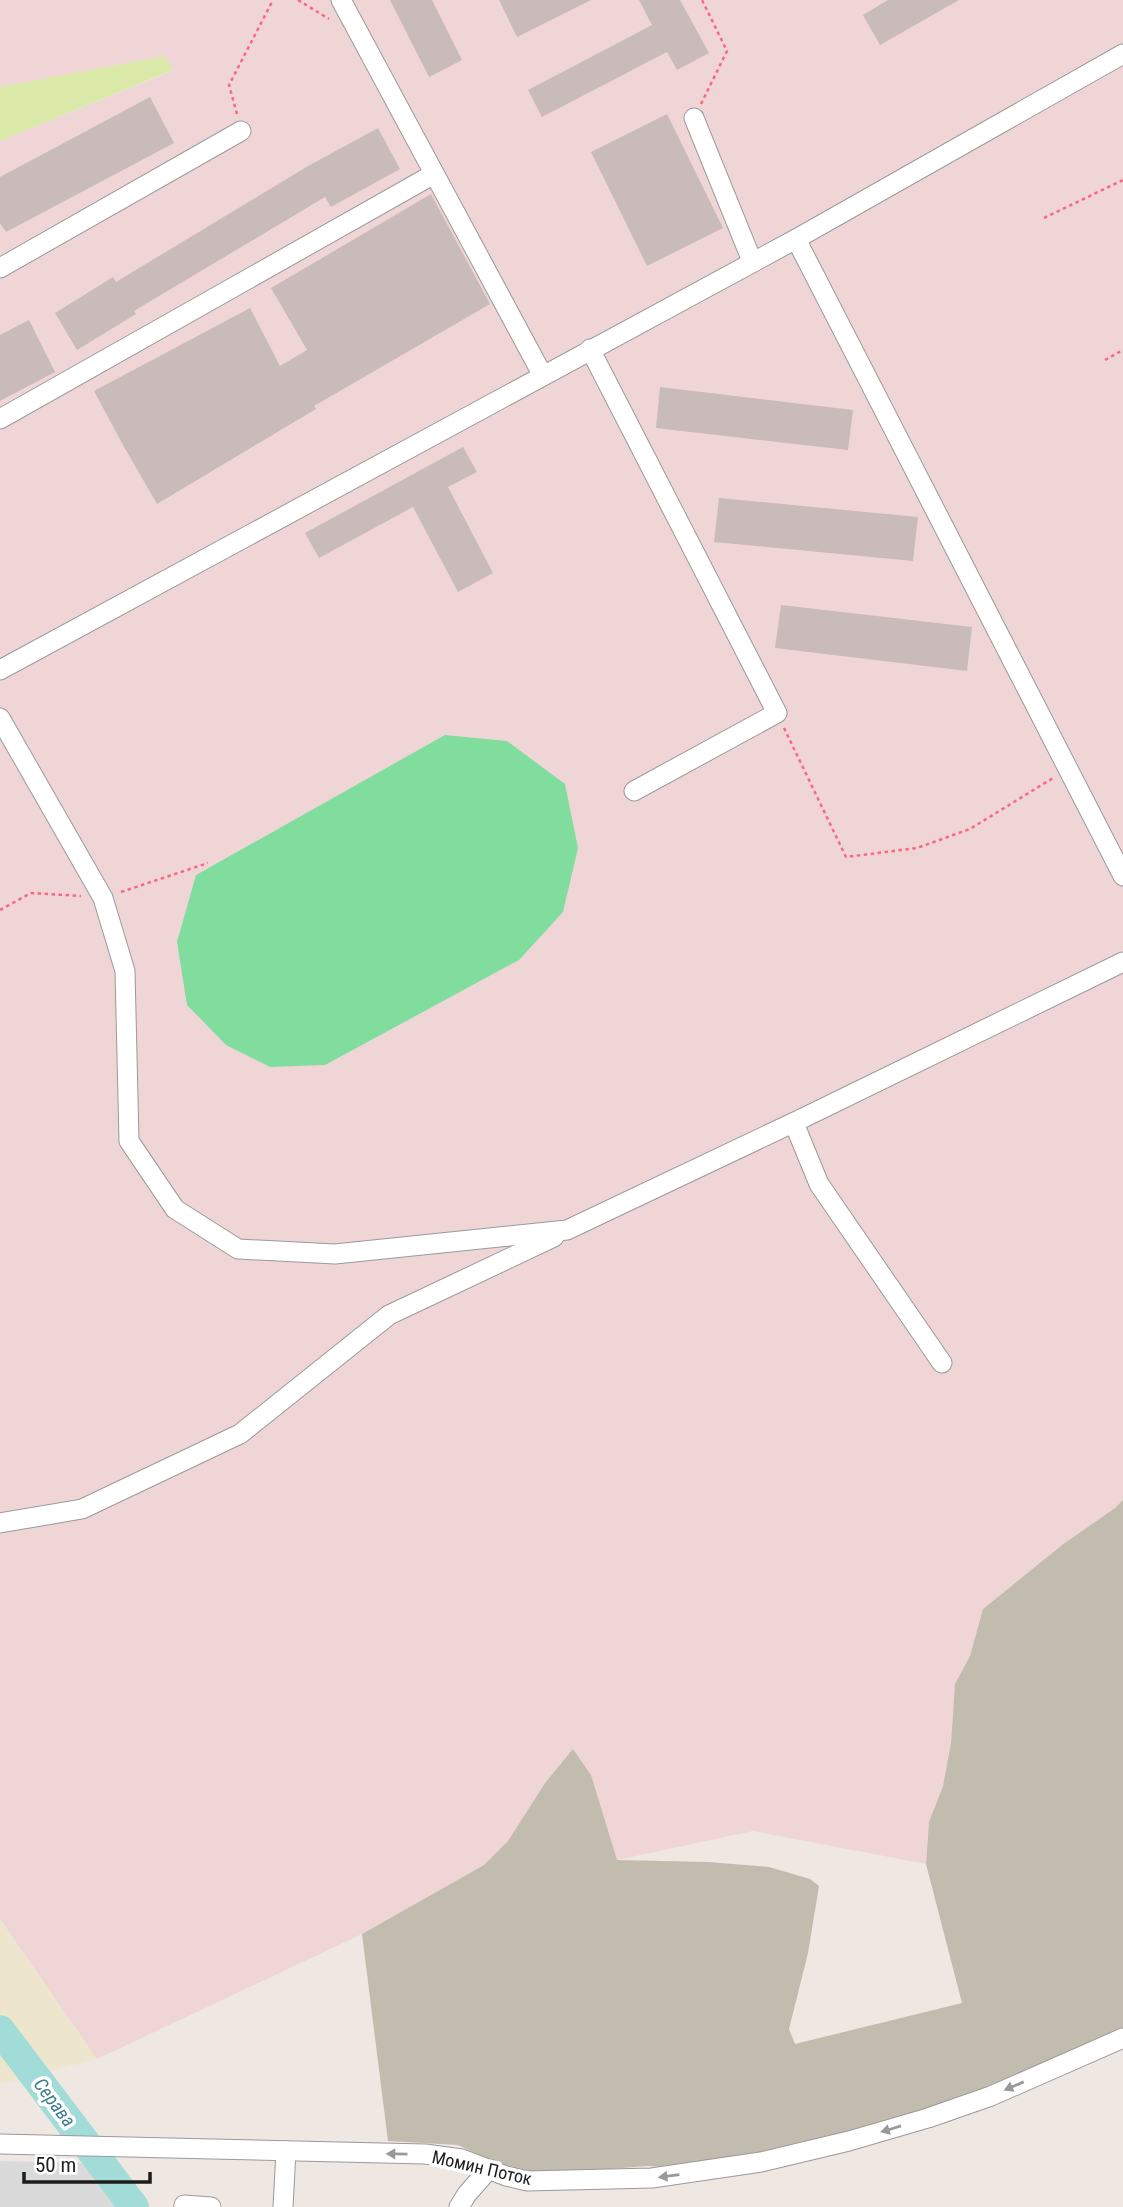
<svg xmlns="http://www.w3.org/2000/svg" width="1123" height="2207" font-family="'Roboto Condensed',sans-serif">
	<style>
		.residential { fill: #dbdada }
		.military { fill: #f0d5d6 }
		.construction { fill: #c2bcae }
		.farmland { fill: #ede6cd }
		.grass { fill: #dbe9a8 }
		.pitch { fill: #80dd9e }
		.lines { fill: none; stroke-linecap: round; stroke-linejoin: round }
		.river { stroke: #a2dcd8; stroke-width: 30 }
		.building { fill: #c9bbb9 }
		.minor-casing { stroke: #9a9a9a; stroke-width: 21 }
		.path { stroke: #f96883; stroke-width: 2.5; stroke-dasharray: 3.5 3.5; stroke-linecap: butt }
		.minor { stroke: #fff; stroke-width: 19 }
		.oneway { fill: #999 }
		.labels { text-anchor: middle; stroke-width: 7; stroke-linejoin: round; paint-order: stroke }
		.street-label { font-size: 18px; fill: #1d1d1d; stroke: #fff }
		.water-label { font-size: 19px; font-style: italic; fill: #3f7c8d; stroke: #fff }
	</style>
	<rect width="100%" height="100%" fill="#eee7e2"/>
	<polygon class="residential" points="0,2161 83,2163 118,2207 0,2207"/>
	<polygon class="military" points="0,0 1123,0 1123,1500 1115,1508 1062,1545 983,1609 970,1656 955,1684 951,1742 943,1786 929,1822 926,1864 753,1831 617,1860 573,1750 545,1783 508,1841 484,1865 362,1934 97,2059 0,1919 0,141 172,71 164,56 0,87"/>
	<polygon class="construction" points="1123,1500 1123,2030 1061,2060 887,2126 686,2169 648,2166 530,2175 500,2165 458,2145 388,2141 362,1934 484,1865 508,1841 545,1783 573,1749 591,1775 617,1860 708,1862 769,1867 810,1879 819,1886 808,1953 789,2029 795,2044 962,2003 926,1864 929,1822 943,1786 951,1743 955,1684 970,1656 983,1609 1062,1545 1115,1508"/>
	<polygon class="farmland" points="0,1919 25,1956 97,2059 0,2084"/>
	<polygon class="grass" points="164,56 173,70 0,141 0,87"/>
	<polygon class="pitch" points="445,735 507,741 565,784 578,848 563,912 519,960 325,1065 270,1067 226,1045 187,1005 177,942 196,875"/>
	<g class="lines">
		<polyline class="river" points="0,2030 134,2207"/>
	</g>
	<g class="building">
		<polygon points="390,0 432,0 462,60 429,77"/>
		<polygon points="499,0 591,0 517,37"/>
		<polygon points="639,0 680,0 709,53 677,70 667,52 542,117 528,90 652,25"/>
		<polygon points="888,0 959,0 880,45 863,15"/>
		<polygon points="150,97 174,143 6,232 0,223 0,177"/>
		<polygon points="667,114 723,228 647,266 591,152"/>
		<polygon points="378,128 400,169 331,207 325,197 134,311 136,314 77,350 55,313 113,277 116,282 308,166"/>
		<polygon points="431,194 490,304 314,406 316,409 157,504 123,445 94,391 250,308 280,366 307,350 271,288"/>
		<polygon points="29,320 55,372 0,401 0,335"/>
		<polygon points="660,387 853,410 848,450 656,428"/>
		<polygon points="463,447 477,472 448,487 493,573 458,592 413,507 319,558 305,533"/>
		<polygon points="719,498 918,517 913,561 714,542"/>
		<polygon points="781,605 972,627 967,671 775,648"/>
	</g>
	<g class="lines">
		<g class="minor-casing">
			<g id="minor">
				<polyline points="341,0 542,374"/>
				<polyline points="694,118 752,261"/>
				<polyline points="796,239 1123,876"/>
				<polyline points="0,268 241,131"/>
				<polyline points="590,349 777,713 634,791"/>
				<polyline points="0,419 434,174"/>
				<polyline points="0,670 796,239 1123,54"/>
				<polyline points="0,718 103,898 125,971 129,1141 175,1209 238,1249 335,1254 567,1230 803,1118 1123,962"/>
				<polyline points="794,1123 819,1184 942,1363"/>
				<polyline points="0,1523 82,1509 240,1434 389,1315 554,1237"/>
				<polyline points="0,2144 425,2154 462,2159 506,2176 527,2181 652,2178 761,2162 849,2141 928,2118 991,2096 1123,2038"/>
				<polyline points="184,2205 211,2207"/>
				<polyline points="283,2207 286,2151"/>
				<polyline points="459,2207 467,2194 489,2169"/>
			</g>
		</g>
		<g class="path">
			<polyline points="298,0 329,19"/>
			<polyline points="701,104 727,51 702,0"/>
			<polyline points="237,114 229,85 273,0"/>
			<polyline points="1044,218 1123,180"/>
			<polyline points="1105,360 1123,350"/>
			<polyline points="784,728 846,857 917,848 970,829 1053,778"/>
			<polyline points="121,892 208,863"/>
			<polyline points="0,910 31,893 81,896"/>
		</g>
		<use href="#minor" class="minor"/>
	</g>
	<defs><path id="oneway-solid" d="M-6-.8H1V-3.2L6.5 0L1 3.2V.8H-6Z" transform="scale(1.75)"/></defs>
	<g class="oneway">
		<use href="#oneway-solid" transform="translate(1014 2086) rotate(157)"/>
		<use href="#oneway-solid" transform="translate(891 2129) rotate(163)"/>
		<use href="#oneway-solid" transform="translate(397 2154) rotate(-179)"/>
		<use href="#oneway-solid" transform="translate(669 2176) rotate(173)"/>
	</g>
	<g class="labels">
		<g class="street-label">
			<text transform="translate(482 2168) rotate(13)" y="6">Момин Поток</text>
		</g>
		<g class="water-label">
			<text transform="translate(55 2102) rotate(53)" y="7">Серава</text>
		</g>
	</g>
	<path d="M24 2172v10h126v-10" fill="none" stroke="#1d1d1d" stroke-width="3.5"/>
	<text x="35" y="2172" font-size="21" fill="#1d1d1d" stroke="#ffffff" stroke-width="5" paint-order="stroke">50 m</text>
</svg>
